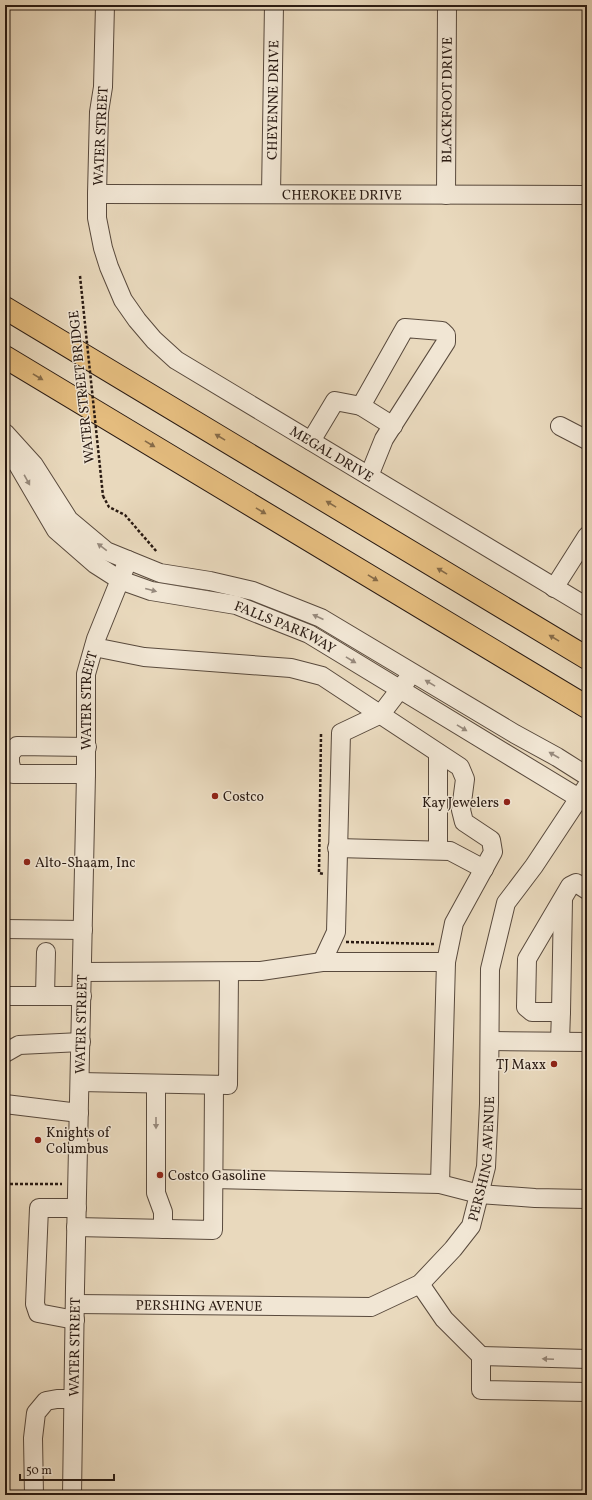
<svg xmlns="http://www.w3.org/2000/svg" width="592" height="1500" font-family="Vollkorn,serif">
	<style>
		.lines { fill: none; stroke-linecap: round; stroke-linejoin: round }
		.minor-casing { stroke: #594a3d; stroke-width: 20 }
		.highway-casing { stroke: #291a12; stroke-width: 24 }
		.path { stroke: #291a12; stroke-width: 2.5; stroke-dasharray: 3 2; stroke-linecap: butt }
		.minor { stroke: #f1e6d4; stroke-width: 18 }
		.highway { stroke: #e4bc7e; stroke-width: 22 }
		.path-bridge { stroke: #291a12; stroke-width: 2.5; stroke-dasharray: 3 2; stroke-linecap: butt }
		.oneway { fill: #866b48 }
		.oneway2 { fill: #978a7d }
		.poi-dot { fill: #8f2418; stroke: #f1e6d4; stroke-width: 1.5 }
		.labels { text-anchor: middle; stroke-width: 3; stroke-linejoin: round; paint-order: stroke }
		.street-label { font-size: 14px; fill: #291a12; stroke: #f1e6d4 }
		.poi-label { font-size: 14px; fill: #291a12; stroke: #f1e6d4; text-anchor: start }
	</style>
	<rect width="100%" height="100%" fill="#e9d9bd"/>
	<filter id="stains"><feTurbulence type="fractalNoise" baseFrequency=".005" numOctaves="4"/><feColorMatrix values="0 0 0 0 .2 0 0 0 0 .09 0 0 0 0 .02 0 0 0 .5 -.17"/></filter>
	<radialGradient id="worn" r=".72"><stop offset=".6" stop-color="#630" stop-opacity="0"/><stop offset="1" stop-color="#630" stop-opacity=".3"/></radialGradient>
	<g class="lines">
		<g class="minor-casing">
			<g id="minor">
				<path id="s1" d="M105,5L103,87L99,112L97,194V218L103,248L109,267L123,300L137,320L154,340L176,360L587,607"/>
				<path id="s2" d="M97,194L587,195"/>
				<path id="s3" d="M271,194L274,5"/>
				<path id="s4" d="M446,195L447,5"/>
				<polyline points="361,406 393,426"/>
				<polyline points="560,426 587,440"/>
				<polyline points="5,433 34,465 69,520 106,551 160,573 210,581 253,591 321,618 515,734 557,757 587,776"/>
				<polyline points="311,441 335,401 361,406 405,328 442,331 446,335 446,342 384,439 369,476"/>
				<path id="s5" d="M5,448L18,465L56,530L95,564L120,580L151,591L236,605L309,634L587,803"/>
				<polyline points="554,588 587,536"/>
				<polyline points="94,647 144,657 291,668 322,676 460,767 465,779 461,810 464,822 491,840 493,852 454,923 446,962 440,1184"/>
				<polyline points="86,774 13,774 10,763 10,754 17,746 87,747"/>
				<polyline points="337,848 450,851 484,869"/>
				<polyline points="438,850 438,753"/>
				<polyline points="5,929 83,930"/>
				<polyline points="322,962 336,932 341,733 381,714 407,680"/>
				<polyline points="82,972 261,971 322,962 446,962"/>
				<polyline points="5,996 82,996"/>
				<polyline points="45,996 46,952"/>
				<polyline points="561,1012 563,899"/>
				<polyline points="490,1041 587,1042"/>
				<polyline points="560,1041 561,1012 532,1012 526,1007 527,959 570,886 576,883 587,890"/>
				<polyline points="5,1053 19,1045 81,1042"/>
				<polyline points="80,1082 228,1085 229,972"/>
				<polyline points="156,1084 156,1193 163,1212 163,1229"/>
				<polyline points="5,1104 79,1113"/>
				<polyline points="213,1179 440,1184 479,1194 535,1198 587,1199"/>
				<polyline points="76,1227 213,1230 214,1085"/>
				<polyline points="420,1284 444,1319 481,1356 481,1390 587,1392"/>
				<path id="s6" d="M75,1304L371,1307L420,1284L453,1249L471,1226L486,1167L489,1104L490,969L506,903L534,866L587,786"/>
				<polyline points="75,1320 38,1313 35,1304 39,1208 77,1208"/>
				<polyline points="481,1356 587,1359"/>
				<polyline points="34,1495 33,1438 36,1413 46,1401 57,1399 73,1399"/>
				<path id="s7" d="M72,1495L75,1288L86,774V674L96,639L128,560"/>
			</g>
		</g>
		<g class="highway-casing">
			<g id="highway">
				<polyline points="5,308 587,658"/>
				<polyline points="5,357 587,707"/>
			</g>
		</g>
		<g class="path">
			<polyline points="103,496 109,507 125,515 157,552"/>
			<polyline points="321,734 319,873 324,874"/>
			<polyline points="346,942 435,944"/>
			<polyline points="5,1184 62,1184"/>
		</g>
		<use href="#minor" class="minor"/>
		<use href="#highway" class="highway"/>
		<polyline class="path-bridge" points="80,276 103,496"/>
	</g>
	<defs><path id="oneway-solid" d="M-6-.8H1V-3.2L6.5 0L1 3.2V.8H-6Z"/></defs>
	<g class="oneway">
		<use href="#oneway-solid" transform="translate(38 377) rotate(31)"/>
		<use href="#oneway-solid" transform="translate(220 437) rotate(-149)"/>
		<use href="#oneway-solid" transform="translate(150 444) rotate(31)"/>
		<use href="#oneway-solid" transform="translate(331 504) rotate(-149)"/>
		<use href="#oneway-solid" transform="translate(261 511) rotate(31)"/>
		<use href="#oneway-solid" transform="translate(442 571) rotate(-149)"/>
		<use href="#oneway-solid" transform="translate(373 578) rotate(31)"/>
		<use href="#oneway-solid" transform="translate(554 638) rotate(-149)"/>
	</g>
	<g class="oneway2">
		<use href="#oneway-solid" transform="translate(27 480) rotate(61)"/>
		<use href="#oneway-solid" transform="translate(102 547) rotate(-143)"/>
		<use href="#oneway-solid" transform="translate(151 590) rotate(15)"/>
		<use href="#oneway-solid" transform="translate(318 617) rotate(-156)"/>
		<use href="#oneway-solid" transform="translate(351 660) rotate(31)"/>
		<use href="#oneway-solid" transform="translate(430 683) rotate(-149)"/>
		<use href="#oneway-solid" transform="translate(462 728) rotate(31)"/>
		<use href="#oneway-solid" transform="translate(554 755) rotate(-150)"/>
		<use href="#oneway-solid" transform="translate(156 1123) rotate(90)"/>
		<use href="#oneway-solid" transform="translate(548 1359) rotate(-178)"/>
	</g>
	<g class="poi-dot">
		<circle cx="215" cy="796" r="4"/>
		<circle cx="507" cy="802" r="4"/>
		<circle cx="27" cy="862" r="4"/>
		<circle cx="554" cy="1064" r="4"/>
		<circle cx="38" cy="1140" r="4"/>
		<circle cx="160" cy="1175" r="4"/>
	</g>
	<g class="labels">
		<g class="street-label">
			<text dy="5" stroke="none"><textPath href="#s3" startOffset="94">CHEYENNE DRIVE</textPath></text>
			<text dy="5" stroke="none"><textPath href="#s4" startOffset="95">BLACKFOOT DRIVE</textPath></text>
			<text transform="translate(100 136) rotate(-87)" y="5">WATER STREET</text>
			<text dy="5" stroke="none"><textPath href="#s2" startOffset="245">CHEROKEE DRIVE</textPath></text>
			<text transform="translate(81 387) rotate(-96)" y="5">WATER STREET BRIDGE</text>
			<text dy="5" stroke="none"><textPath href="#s1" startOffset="562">MEGAL DRIVE</textPath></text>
			<text dy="5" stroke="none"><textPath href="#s5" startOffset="351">FALLS PARKWAY</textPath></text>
			<text dy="5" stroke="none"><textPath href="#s7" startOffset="795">WATER STREET</textPath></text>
			<text dy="5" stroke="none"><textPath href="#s7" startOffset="471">WATER STREET</textPath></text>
			<text dy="5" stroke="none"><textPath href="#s6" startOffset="496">PERSHING AVENUE</textPath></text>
			<text dy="5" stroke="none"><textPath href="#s6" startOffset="124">PERSHING AVENUE</textPath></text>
			<text dy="5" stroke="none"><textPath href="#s7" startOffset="148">WATER STREET</textPath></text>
		</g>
		<g class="poi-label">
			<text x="223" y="801">Costco</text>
			<text x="499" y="807" text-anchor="end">Kay Jewelers</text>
			<text x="35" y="867">Alto-Shaam, Inc</text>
			<text x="546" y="1069" text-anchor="end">TJ Maxx</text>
			<text x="46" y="1137">Knights of<tspan x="46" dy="16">Columbus</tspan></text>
			<text x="168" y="1180">Costco Gasoline</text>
		</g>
	</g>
	<rect width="592" height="1500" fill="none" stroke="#e9d9bd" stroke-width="20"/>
	<rect x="6" y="6" width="580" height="1488" fill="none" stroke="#291a12" stroke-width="2"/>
	<rect x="10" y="10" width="572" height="1480" fill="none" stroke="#291a12"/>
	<path d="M20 1474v6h94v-6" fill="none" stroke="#291a12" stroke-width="2"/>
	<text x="26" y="1474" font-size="12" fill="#291a12" stroke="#f1e6d4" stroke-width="3" paint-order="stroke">50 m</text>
	<rect width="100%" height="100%" filter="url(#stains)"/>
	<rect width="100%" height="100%" fill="url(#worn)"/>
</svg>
